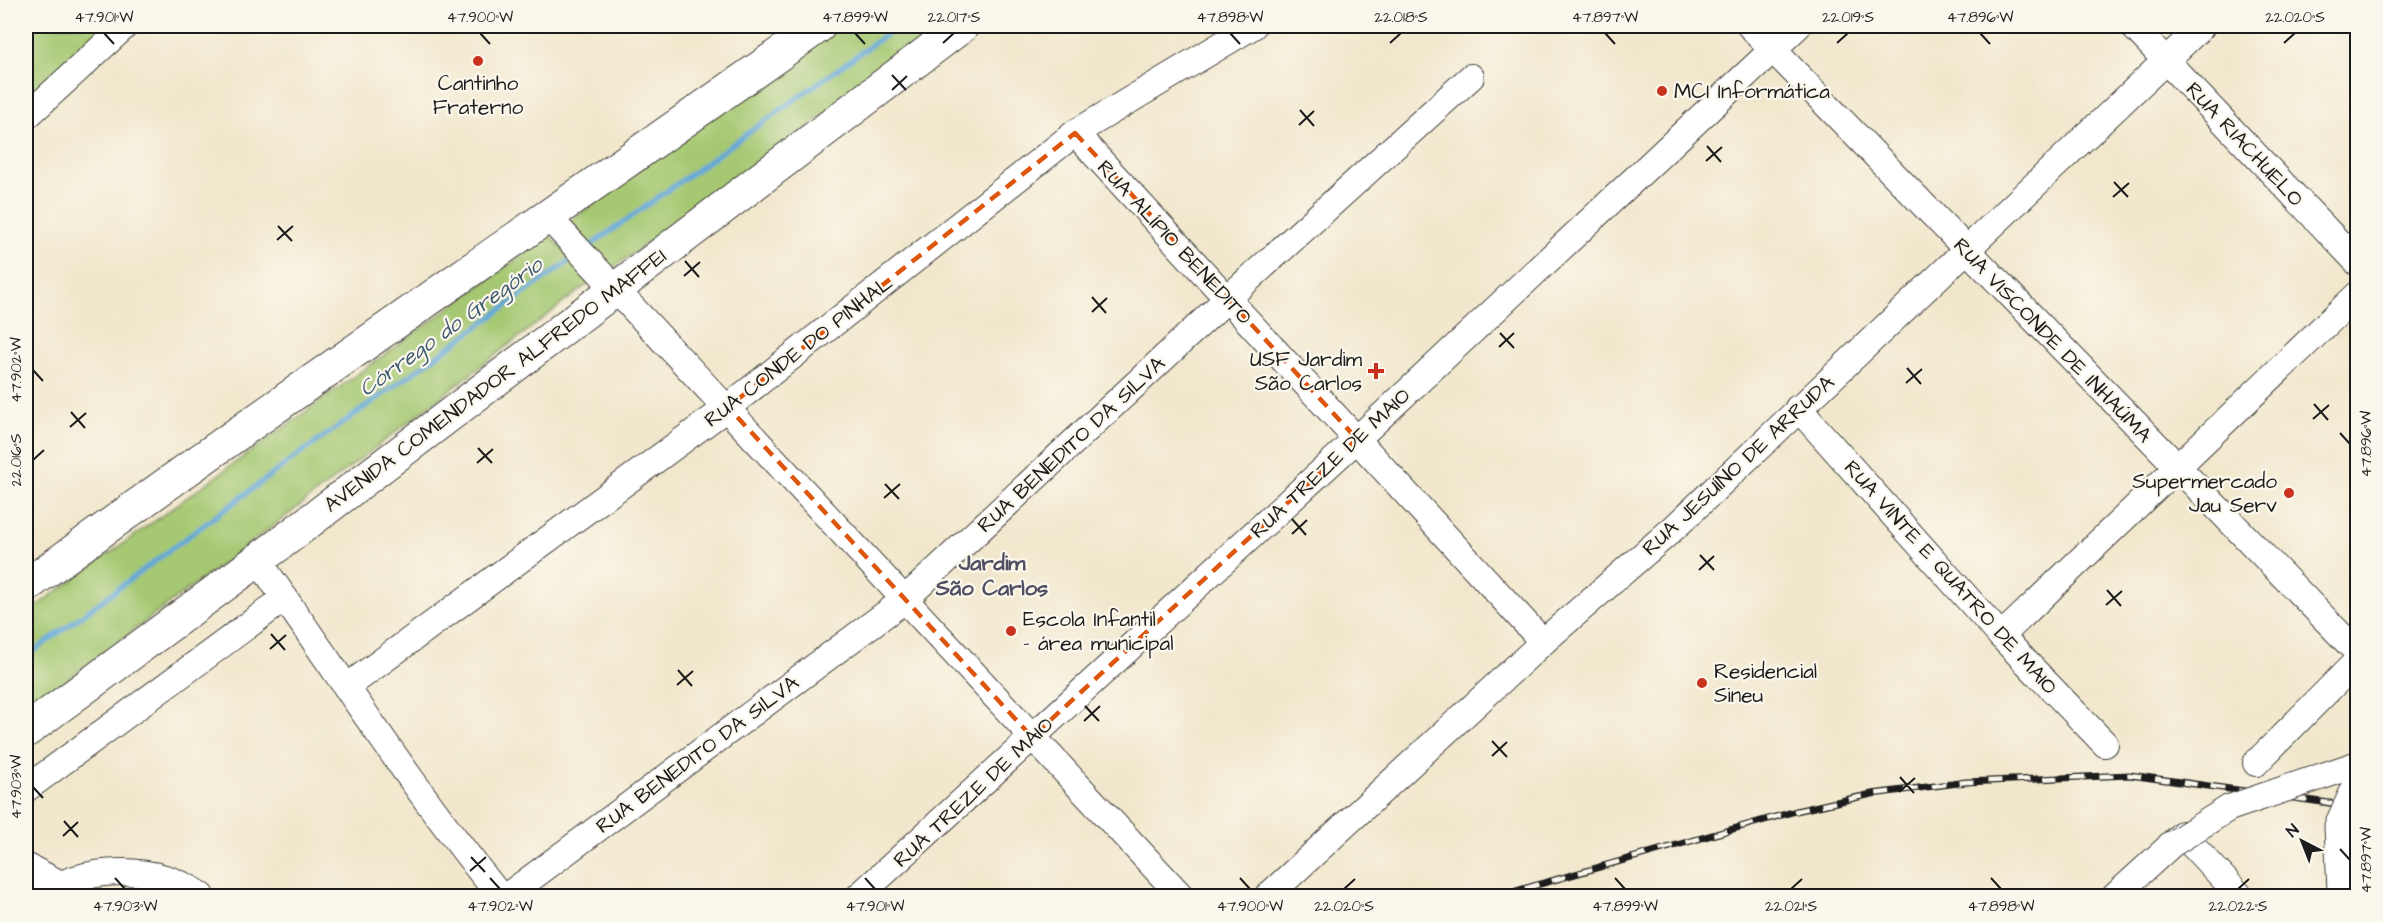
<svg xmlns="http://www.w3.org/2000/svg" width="2383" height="922" font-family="'Architects Daughter',sans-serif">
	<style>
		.green { fill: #a6c872; stroke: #617247; stroke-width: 1.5 }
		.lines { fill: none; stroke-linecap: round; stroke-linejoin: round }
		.stream { stroke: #64a7d9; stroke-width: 5 }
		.minor-casing { stroke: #3c3a36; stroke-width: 28 }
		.major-casing { stroke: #3c3a36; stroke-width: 35 }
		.minor { stroke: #fff; stroke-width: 26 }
		.major { stroke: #fff; stroke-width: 33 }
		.rail-casing { stroke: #1c1c1c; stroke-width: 7 }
		.rail { stroke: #fbf7ec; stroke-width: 4.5; stroke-dasharray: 14; stroke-linecap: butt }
		.minor-bridge-casing { stroke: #3c3a36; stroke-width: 28; stroke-linecap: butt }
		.major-bridge-casing { stroke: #3c3a36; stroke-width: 35; stroke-linecap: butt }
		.minor-bridge { stroke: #fff; stroke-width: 26 }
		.major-bridge { stroke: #fff; stroke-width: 33 }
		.marked { fill: none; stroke: #de560d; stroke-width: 4.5; stroke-dasharray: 12 8; stroke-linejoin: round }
		.ticks { fill: none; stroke: #1c1c1c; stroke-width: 2 }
		.poi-dot { fill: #c8321e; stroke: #fbf7ec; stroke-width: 2 }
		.labels { text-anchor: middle; stroke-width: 4.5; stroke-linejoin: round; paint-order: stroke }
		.poi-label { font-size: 21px; fill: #1c1c1c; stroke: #fbf7ec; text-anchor: start }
		.street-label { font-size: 21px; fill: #1c1c1c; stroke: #fbf7ec }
		.water-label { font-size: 22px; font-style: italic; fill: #3c5b71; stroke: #fbf7ec }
		.neighbourhood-label { font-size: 22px; font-weight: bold; fill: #504e62; stroke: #fbf7ec }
		.neatline { fill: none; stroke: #1c1c1c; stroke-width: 2 }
		.ticks-label { font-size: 15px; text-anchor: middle; fill: #1c1c1c }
	</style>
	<rect width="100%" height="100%" fill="#fbf7ec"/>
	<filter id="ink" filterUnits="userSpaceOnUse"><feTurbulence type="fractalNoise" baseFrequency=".0167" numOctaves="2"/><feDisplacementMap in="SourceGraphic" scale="12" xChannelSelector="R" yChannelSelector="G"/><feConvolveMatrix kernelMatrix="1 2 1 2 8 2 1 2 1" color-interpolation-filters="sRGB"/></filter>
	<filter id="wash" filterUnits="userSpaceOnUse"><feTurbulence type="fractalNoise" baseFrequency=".008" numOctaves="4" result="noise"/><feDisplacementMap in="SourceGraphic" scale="24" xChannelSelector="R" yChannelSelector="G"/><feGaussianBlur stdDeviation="1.35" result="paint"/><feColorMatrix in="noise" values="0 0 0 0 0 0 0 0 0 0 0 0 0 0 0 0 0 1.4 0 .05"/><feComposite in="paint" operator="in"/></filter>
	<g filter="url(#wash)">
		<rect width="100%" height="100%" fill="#f1e7cc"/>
		<g class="green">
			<polygon points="26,26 114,26 31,104 26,92"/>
			<polygon points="833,26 947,26 613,268 609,267 570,221"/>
			<polygon points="550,235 590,279 589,283 276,524 26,710 26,614"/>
		</g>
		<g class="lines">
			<g class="stream">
				<polyline points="587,248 898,26"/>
				<polyline points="26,657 294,458 575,257"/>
			</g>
		</g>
	</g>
	<g filter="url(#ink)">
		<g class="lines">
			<g class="minor-casing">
				<g id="minor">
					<polyline points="1750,26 2358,653"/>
					<polyline points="2133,26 2358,263"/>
					<polyline points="26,117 125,26"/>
					<polyline points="1075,133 1543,642"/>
					<polyline points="549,218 1181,896"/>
					<polyline points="1798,408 2001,636 2105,744"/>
					<path d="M258,560C338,673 413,789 500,896"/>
					<polyline points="2001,636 2358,294"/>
					<polyline points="348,686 728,407 1075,133 1253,26"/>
					<polyline points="2256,763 2358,660"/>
					<polyline points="26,789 285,598"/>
					<polyline points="2170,845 2182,834 2240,896"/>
					<polyline points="26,866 59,883"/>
					<path d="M39,896C86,865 155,863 202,896"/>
					<polyline points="507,896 903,601 1227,299 1471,77"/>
					<polyline points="859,896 1357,439 1798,26"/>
					<polyline points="1268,896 1543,642 1675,527 2202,26"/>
					<polyline points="2115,896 2172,844"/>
				</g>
			</g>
			<g class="major-casing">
				<g id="major">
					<path d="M26,586C287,395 555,213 819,26"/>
					<polyline points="26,731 281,543 962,26"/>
				</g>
			</g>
			<use href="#minor" class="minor"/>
			<use href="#major" class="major"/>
			<g class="rail-casing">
				<polyline id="rail" points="1498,896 1796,811 1872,794 1966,782 2130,775 2358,807"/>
			</g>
			<use href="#rail" class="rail"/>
			<g class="minor-bridge-casing">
				<polyline id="minor-bridge" points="2172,844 2229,808 2358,764"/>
			</g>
			<g class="major-bridge-casing">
				<polyline id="major-bridge" points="2344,891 2341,826 2358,789"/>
			</g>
			<use href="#minor-bridge" class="minor-bridge"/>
			<use href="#major-bridge" class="major-bridge"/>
		</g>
	</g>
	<path class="marked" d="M1075,133L1357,439L1032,737L728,407Z"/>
	<path class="ticks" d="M104,33L114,44M480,33L490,44M855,33L865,44M1230,33L1240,44M1605,33L1615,44M1980,33L1990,44M943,43L954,33M1390,43L1401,33M1837,43L1848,33M2284,43L2295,33M892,75L906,90M892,90L907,76M1300,110L1314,126M1299,125L1314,111M1707,146L1721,162M1706,161L1722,147M2114,182L2128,197M2113,197L2129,183M278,226L292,241M277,240L293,226M685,261L699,277M684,276L700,262M1092,297L1106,313M1092,312L1107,298M1500,333L1514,348M1499,347L1514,333M1907,368L1921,384M33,370L43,381M1906,383L1922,369M2314,404L2328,420M71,412L85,428M2313,419L2329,405M70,427L86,413M2340,433L2350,444M478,448L492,463M33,460L44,450M477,463L493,449M885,484L899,499M884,498L900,484M1292,519L1306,535M1292,534L1307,520M1700,555L1714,570M1699,570L1714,556M2107,590L2121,606M2106,605L2122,591M271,634L285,650M270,649L286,635M678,670L692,686M677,685L693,671M1085,706L1099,721M1084,721L1100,706M1492,741L1507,757M1492,756L1507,742M1900,777L1914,793M33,787L43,798M1899,792L1915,778M64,821L78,837M63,836L78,822M2340,849L2350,860M471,857L485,872M470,871L486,857M115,878L125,889M490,878L500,889M865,878L875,889M1240,878L1250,889M1615,878L1625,889M1991,878L2001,889M1344,889L1355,879M1791,889L1802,879M2238,889L2249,879"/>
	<g class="poi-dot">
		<circle cx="478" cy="61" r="6"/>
		<circle cx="1662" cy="91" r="6"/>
		<path d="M1373 362h6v6h6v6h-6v6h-6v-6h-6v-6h6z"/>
		<circle cx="2289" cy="493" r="6"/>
		<circle cx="1011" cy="631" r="6"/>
		<circle cx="1702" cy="683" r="6"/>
	</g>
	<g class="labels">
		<g class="poi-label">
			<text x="478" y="90" text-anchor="middle">Cantinho<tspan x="478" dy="24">Fraterno</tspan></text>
			<text x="1674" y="98">MCI Informática</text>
			<text x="1362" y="366" text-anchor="end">USF Jardim<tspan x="1362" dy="24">São Carlos</tspan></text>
			<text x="2277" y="488" text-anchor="end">Supermercado<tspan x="2277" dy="24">Jau Serv</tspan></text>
			<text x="1023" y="626">Escola Infantil<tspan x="1023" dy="24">- área municipal</tspan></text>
			<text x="1714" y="678">Residencial<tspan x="1714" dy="24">Sineu</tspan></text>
		</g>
		<g class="street-label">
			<text transform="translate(2245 144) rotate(47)" y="7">RUA RIACHUELO</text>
			<text transform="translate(1175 242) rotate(47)" y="7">RUA ALÍPIO BENEDITO</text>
			<text transform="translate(2053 340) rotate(46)" y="7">RUA VISCONDE DE INHAÚMA</text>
			<text transform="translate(798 351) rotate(-38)" y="7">RUA CONDE DO PINHAL</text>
			<text transform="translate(495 380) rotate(-37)" y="7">AVENIDA COMENDADOR ALFREDO MAFFEI</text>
			<text transform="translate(1071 444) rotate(-43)" y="7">RUA BENEDITO DA SILVA</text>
			<text transform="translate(1330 463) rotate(-43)" y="7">RUA TREZE DE MAIO</text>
			<text transform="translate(1738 465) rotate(-43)" y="7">RUA JESUÍNO DE ARRUDA</text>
			<text transform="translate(1951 577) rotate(48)" y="7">RUA VINTE E QUATRO DE MAIO</text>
			<text transform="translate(697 754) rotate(-37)" y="7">RUA BENEDITO DA SILVA</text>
			<text transform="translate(973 792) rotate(-43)" y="7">RUA TREZE DE MAIO</text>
		</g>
		<g class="water-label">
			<text transform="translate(450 326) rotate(-36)" y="8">Córrego do Gregório</text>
		</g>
		<g class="neighbourhood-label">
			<text x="992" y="570">Jardim<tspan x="992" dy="25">São Carlos</tspan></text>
		</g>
	</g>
	<rect width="2383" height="922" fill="none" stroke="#fbf7ec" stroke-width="66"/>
	<g transform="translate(2302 841) rotate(318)" stroke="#fbf7ec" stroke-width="4.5" paint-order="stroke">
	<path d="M0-4.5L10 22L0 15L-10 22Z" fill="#1c1c1c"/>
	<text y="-9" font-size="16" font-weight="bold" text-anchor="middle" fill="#1c1c1c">N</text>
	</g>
	<rect x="33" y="33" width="2317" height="856" class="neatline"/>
	<g class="ticks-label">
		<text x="104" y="22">47.901°W</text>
		<text x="480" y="22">47.900°W</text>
		<text x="855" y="22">47.899°W</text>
		<text x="954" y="22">22.017°S</text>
		<text x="1230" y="22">47.898°W</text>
		<text x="1401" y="22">22.018°S</text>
		<text x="1605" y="22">47.897°W</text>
		<text x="1848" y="22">22.019°S</text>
		<text x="1980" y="22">47.896°W</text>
		<text x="2295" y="22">22.020°S</text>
		<text transform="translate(16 370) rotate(-90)" y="5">47.902°W</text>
		<text transform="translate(2366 444) rotate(-90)" y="5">47.896°W</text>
		<text transform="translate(16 460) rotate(-90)" y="5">22.016°S</text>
		<text transform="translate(16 787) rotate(-90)" y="5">47.903°W</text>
		<text transform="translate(2366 860) rotate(-90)" y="5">47.897°W</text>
		<text x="125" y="911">47.903°W</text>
		<text x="500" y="911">47.902°W</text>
		<text x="875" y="911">47.901°W</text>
		<text x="1250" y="911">47.900°W</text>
		<text x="1344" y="911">22.020°S</text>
		<text x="1625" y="911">47.899°W</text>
		<text x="1791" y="911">22.021°S</text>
		<text x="2001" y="911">47.898°W</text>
		<text x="2238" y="911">22.022°S</text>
	</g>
</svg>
